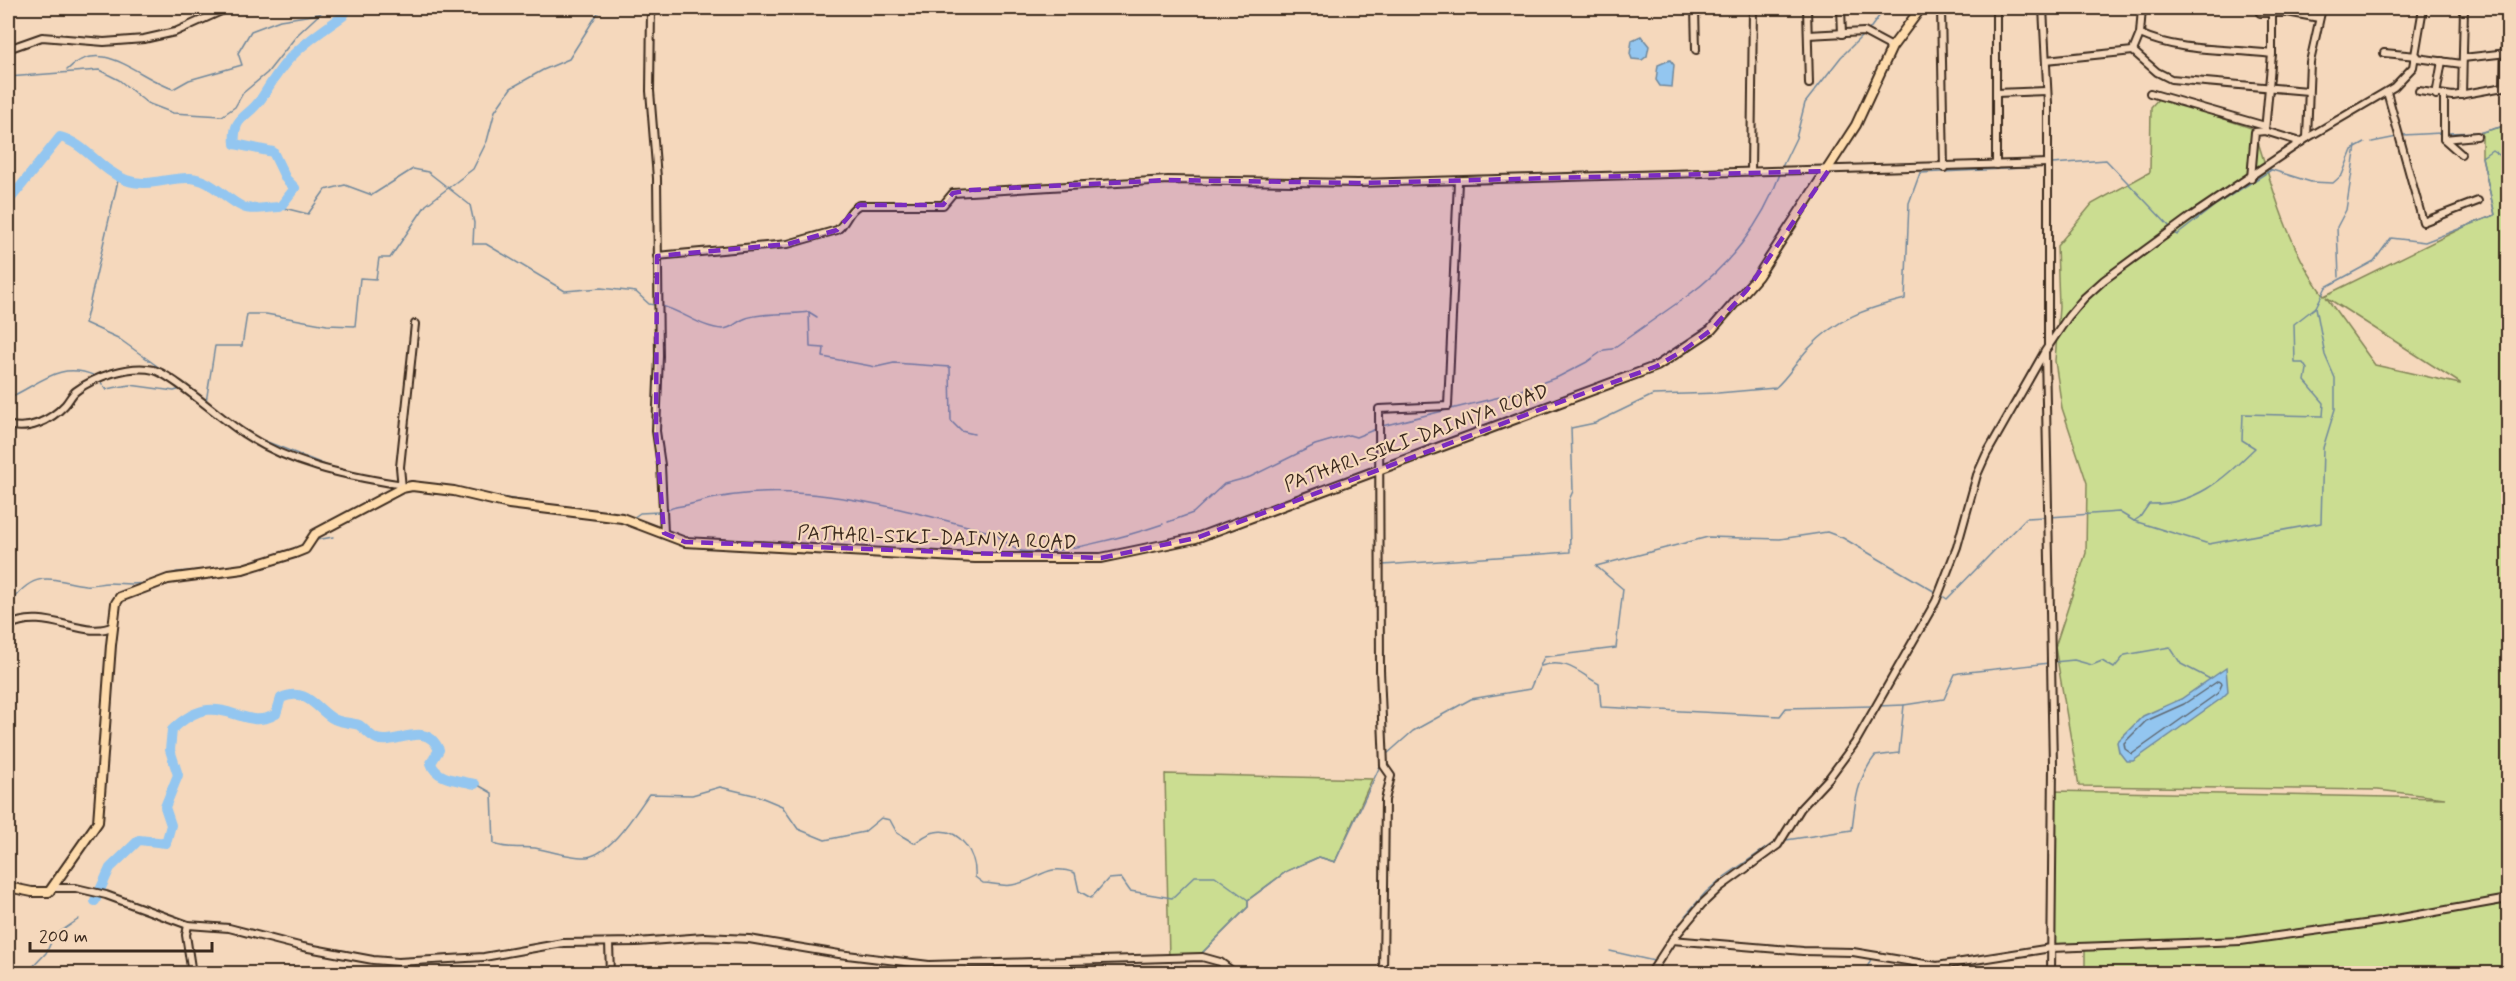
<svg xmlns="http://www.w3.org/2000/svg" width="2516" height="981" font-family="Mynerve,sans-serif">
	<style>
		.green { fill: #cbdd91; stroke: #838458; stroke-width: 1.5; fill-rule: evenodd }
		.water { fill: #93c6f0; stroke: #70889c; stroke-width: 1.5 }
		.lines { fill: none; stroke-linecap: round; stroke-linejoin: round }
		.shore { stroke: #5e6872; stroke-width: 1.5 }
		.stream { stroke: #70889c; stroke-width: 1.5 }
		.river { stroke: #93c6f0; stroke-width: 10 }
		.minor-casing { stroke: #3b2a1e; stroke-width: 10 }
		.major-casing { stroke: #3b2a1e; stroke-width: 12 }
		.minor { stroke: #f5d8bc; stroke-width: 6 }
		.major { stroke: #fedbac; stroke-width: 8 }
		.marked { fill: #7b2cbf; fill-opacity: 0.2; stroke: #7b2cbf; stroke-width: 4.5; stroke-dasharray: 12 8; stroke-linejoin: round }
		.labels { text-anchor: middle; stroke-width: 4.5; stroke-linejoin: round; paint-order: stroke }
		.street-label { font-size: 20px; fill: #3b2a1e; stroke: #f5d8bc }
	</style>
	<rect width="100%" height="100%" fill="#f5d8bc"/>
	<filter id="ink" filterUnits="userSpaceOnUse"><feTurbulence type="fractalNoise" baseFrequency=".0167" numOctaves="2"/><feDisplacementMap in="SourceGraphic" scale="12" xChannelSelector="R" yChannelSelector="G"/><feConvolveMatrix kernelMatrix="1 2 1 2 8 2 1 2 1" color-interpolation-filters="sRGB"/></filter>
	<g filter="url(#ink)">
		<g class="green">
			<path d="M2160,97L2254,129C2272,186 2288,248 2324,296L2464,227L2495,215L2482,157V132L2508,125V973H2085V947L2051,948L2052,791L2445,798L2378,790L2079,786L2055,647L2086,553L2087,483L2062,408L2055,361L2059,307L2057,246L2092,204L2150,172L2151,107ZM2326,297L2460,383V384L2375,365Z"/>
			<polygon points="1165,774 1372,779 1335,862 1319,857 1287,871 1248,900 1248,907 1198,957 1169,959"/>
		</g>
		<g class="water">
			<polygon points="1641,36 1649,46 1647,56 1642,60 1632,59 1630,54 1632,40"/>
			<polygon points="1670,60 1674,65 1672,87 1660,86 1656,80 1658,65"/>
			<polygon points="2226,668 2228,692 2222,698 2133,761 2126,761 2119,752 2117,742 2143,716 2181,699"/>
		</g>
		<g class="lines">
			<polygon class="shore" points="2218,681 2222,684 2218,693 2132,754 2125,749 2124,743 2146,721 2184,704"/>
			<g class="stream">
				<polyline points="1869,30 1885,8"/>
				<path d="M67,70C101,35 137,77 173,89L189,80L242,65L238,53L251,31L280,20L319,14"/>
				<polyline points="8,77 99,70 119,80 147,103 173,113 222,116 235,107 243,93 267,73 298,34 326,8"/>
				<polyline points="2448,133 2482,132 2508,125"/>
				<polyline points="2403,135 2441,133"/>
				<polyline points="2372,142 2397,137"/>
				<polyline points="2052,164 2106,160 2171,228"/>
				<polyline points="1782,167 1796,138 1805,103 1841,57 1864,34"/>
				<polyline points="2269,169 2311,182 2333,183 2342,175 2352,150 2365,143"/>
				<polyline points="119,176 85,323 118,338 164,371"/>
				<polyline points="280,207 308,214 325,190 345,185 372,195 413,169 428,172 470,205 474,223 473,244 486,244 565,291 601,288 636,292 649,304 655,305"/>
				<polyline points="2174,231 2177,235 2217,204 2271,170"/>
				<polyline points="2339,277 2337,227 2346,210 2356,146"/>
				<path d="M1686,297C1728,267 1762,224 1780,174"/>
				<path d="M662,306C684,312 701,328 723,329C732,329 736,322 744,319C759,312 791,315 809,312L817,317"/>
				<polyline points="809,312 810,347 824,348 823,357 876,367 894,363 950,367 951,421 961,431 974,434"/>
				<polyline points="99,380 106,389 130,385 174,391 181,389"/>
				<path d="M8,398C39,385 59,360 95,376"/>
				<polyline points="206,402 215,346 242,346 247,314 266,314 327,325 355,326 360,278 376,279 379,258 390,258 426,205 473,169 487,141 495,111 511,88 543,70 569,59 601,8"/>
				<polyline points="232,421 256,437"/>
				<polyline points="1382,426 1504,396 1558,377 1587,362 1604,350 1612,349 1683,299"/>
				<polyline points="260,439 333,468"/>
				<polyline points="432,485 541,504 602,512"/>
				<path d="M666,511C675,505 682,507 691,504C790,475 894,507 990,532C1002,536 1010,549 1021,551C1053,557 1131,535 1163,524"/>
				<path d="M2050,517L2119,512L2134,521L2140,517L2149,504C2197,505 2223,479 2255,448L2242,440L2243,414L2323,416L2324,403L2305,381L2307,369L2303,363H2295L2294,324L2316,307"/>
				<polyline points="633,518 640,513 659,512"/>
				<polyline points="2134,521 2209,544 2321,523 2323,448 2335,409 2335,378 2325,355 2316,307 2326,287 2374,261 2391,238 2425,242 2495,215 2482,157 2492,150 2505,159 2508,156"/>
				<polyline points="1168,522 1193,513 1224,484 1250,477 1315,445 1349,435 1356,437 1376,429"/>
				<polyline points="316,540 333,537"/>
				<polyline points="287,551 305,544"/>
				<path d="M1383,565L1570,552L1569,500L1573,491L1571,428L1595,423L1653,395L1718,393L1775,388C1788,377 1796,362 1808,349C1837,318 1865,309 1905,299L1909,203L1920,173L2045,167"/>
				<polyline points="221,568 249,564"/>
				<polyline points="153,580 177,572 213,569"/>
				<polyline points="1941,595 1947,599 2026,518 2045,517"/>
				<path d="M8,606C34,569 47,579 85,585C93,586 100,583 108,583C123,583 133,586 149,582"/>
				<polyline points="2054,662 2074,660 2092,665 2102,661 2114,668 2125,655 2170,647 2181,664 2210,679"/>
				<path d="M1541,666C1566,658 1578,672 1599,684L1601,707L1780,716L1786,708L1873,706"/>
				<polyline points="1878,706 1904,705"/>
				<polyline points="1387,754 1413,731 1471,699 1530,689 1544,657 1616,648 1623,589 1596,566 1708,537 1780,539 1827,532 1843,538 1937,593"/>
				<path d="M478,785L492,793L494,844C509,850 520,846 535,848C550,851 572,858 587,857C611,854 636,812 649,794L692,795L720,787L758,796L782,806L798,829L825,840L864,832L881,818L890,820L897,833L914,843C920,840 927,833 935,832C960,827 977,855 975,877L983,883C993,883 1003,887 1012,885C1039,881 1046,862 1075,873L1079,891L1091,898L1108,879L1121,878L1130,891L1172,898L1195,876H1215L1248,900L1287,871L1319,857L1335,862L1381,764"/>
				<path d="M1786,840L1852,830C1855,802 1857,779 1875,756L1899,753L1904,705L1944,699L1955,674L1959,673L2049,663"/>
				<polyline points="1724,877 1776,841"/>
				<polyline points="1685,916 1706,892 1720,880"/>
				<polyline points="1610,951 1654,961 1681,922"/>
				<polyline points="1202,953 1248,907 1248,901"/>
				<polyline points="26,974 46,953 54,936 79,919"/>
				<polyline points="1864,974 1871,959"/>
			</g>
			<g class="river">
				<path d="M8,202L60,137C86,144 100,170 126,180C148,188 168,177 190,178C211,179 225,199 243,207C251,211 270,207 280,207L295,188L286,179L273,152L235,144C232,116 247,119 261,99C270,85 279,69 291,57C306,41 325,29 343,16L348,8"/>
				<path d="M95,901L110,868L139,840L166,843L171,825L165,807L178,775L170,750L172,730C220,683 240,735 276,714L281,698C306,687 315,707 332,718C339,723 350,722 359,725C365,729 370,736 377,739C396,746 426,719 439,750L431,763C436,780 459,780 475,784"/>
			</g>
			<g class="minor-casing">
				<g id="minor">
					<polyline points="651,8 650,91 657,178 659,356 656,431 661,465 664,533"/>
					<polyline points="1695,8 1696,50"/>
					<polyline points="1807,8 1809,84"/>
					<polyline points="1841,8 1842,34"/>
					<polyline points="1941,8 1944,168"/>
					<polyline points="1996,8 1996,165"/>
					<polyline points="2043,8 2048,103 2048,346"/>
					<polyline points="2142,8 2140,34 2133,51 2157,72 2171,79 2308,91"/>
					<polyline points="2257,8 2260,13 2285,13 2288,8"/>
					<polyline points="2287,12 2319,18"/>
					<path d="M2140,34C2182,53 2228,48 2272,54"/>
					<polyline points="1808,35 1864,32 1892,47"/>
					<polyline points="8,49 42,37 104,42 144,39 175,32 228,8"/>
					<polyline points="2384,53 2417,56"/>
					<polyline points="2417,58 2462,64"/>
					<polyline points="2463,58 2507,53"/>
					<polyline points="2046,60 2133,51"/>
					<polyline points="2419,91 2453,96 2504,87 2506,8"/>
					<polyline points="2387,92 2423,222 2478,201"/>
					<polyline points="1996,93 2047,91"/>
					<polyline points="2150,93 2265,126"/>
					<polyline points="2436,95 2442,61"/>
					<polyline points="2462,95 2464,8"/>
					<polyline points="2444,96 2444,139 2461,154"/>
					<polyline points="2265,131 2272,54 2272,13"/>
					<polyline points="2307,138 2310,62 2322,8"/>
					<polyline points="2444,139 2477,136"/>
					<polyline points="1751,172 1753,8"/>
					<polyline points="2251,178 2255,132 2265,131 2301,142"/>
					<path d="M657,256L788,244L837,230C847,223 847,211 859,205H943L953,193L1168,180L1358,183L2048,163"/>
					<polyline points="2045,352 2053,765 2051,974"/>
					<path d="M8,425C28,431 50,421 65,405C69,401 71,395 76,391C94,377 130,364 154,370C171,374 223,420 243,433C290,464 342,475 397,484L402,488L400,467L415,324"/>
					<path d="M8,626C45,606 85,641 113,626"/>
					<polyline points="52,888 76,888 106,895 188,925 229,928 303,947 373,960 398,962 484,957 563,943 637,942 704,937 749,939 839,954 929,965 1202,957 1220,962 1236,974"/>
					<polyline points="188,925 186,935 192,974"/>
					<polyline points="1672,940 1803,951 1853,952 1937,966 2051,948 2241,941 2379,922 2508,899"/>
					<polyline points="609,943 610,974"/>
					<polyline points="1383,974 1385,800 1391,776 1384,766 1380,670 1379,409 1448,406 1458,181"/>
					<polyline points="1650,974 1672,940 1702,904 1719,888 1778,845 1801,808 1829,778 1855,743 1936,601 1957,547 1977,475 1986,455 2045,351 2068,317 2084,298 2104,280 2190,217 2307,138 2394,87 2413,67 2423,8"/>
				</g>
			</g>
			<g class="major-casing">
				<polyline id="major" points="8,887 32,892 49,892 98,822 111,645 116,603 120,597 168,579 243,569 295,553 305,549 315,534 402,488 412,486 454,491 509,504 622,518 685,542 975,558 1101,558 1196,538 1657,366 1711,330 1758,276 1856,125 1892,47 1921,8"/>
			</g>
			<use href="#minor" class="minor"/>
			<use href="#major" class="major"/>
		</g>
	</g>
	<path class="marked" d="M1828,171L1747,290L1711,330L1684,350L1657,366L1196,538L1101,558L685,542L664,533L656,431L657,256L788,244L837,230L859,205H943L953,193L971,190L1168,180L1358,183Z"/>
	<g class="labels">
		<g class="street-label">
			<text transform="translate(1416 437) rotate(-20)" y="7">PATHARI-SIKI-DAINIYA ROAD</text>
			<text transform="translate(937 537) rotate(2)" y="7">PATHARI-SIKI-DAINIYA ROAD</text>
		</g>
	</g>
	<rect width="2516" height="981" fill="none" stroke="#f5d8bc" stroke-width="30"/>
	<rect x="15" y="15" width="2486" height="951" fill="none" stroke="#3b2a1e" stroke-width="2" filter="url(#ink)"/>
	<path d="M30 942v9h182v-9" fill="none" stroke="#3b2a1e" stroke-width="3"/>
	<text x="39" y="942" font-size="18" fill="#3b2a1e" stroke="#f5d8bc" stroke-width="4.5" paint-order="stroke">200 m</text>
</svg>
